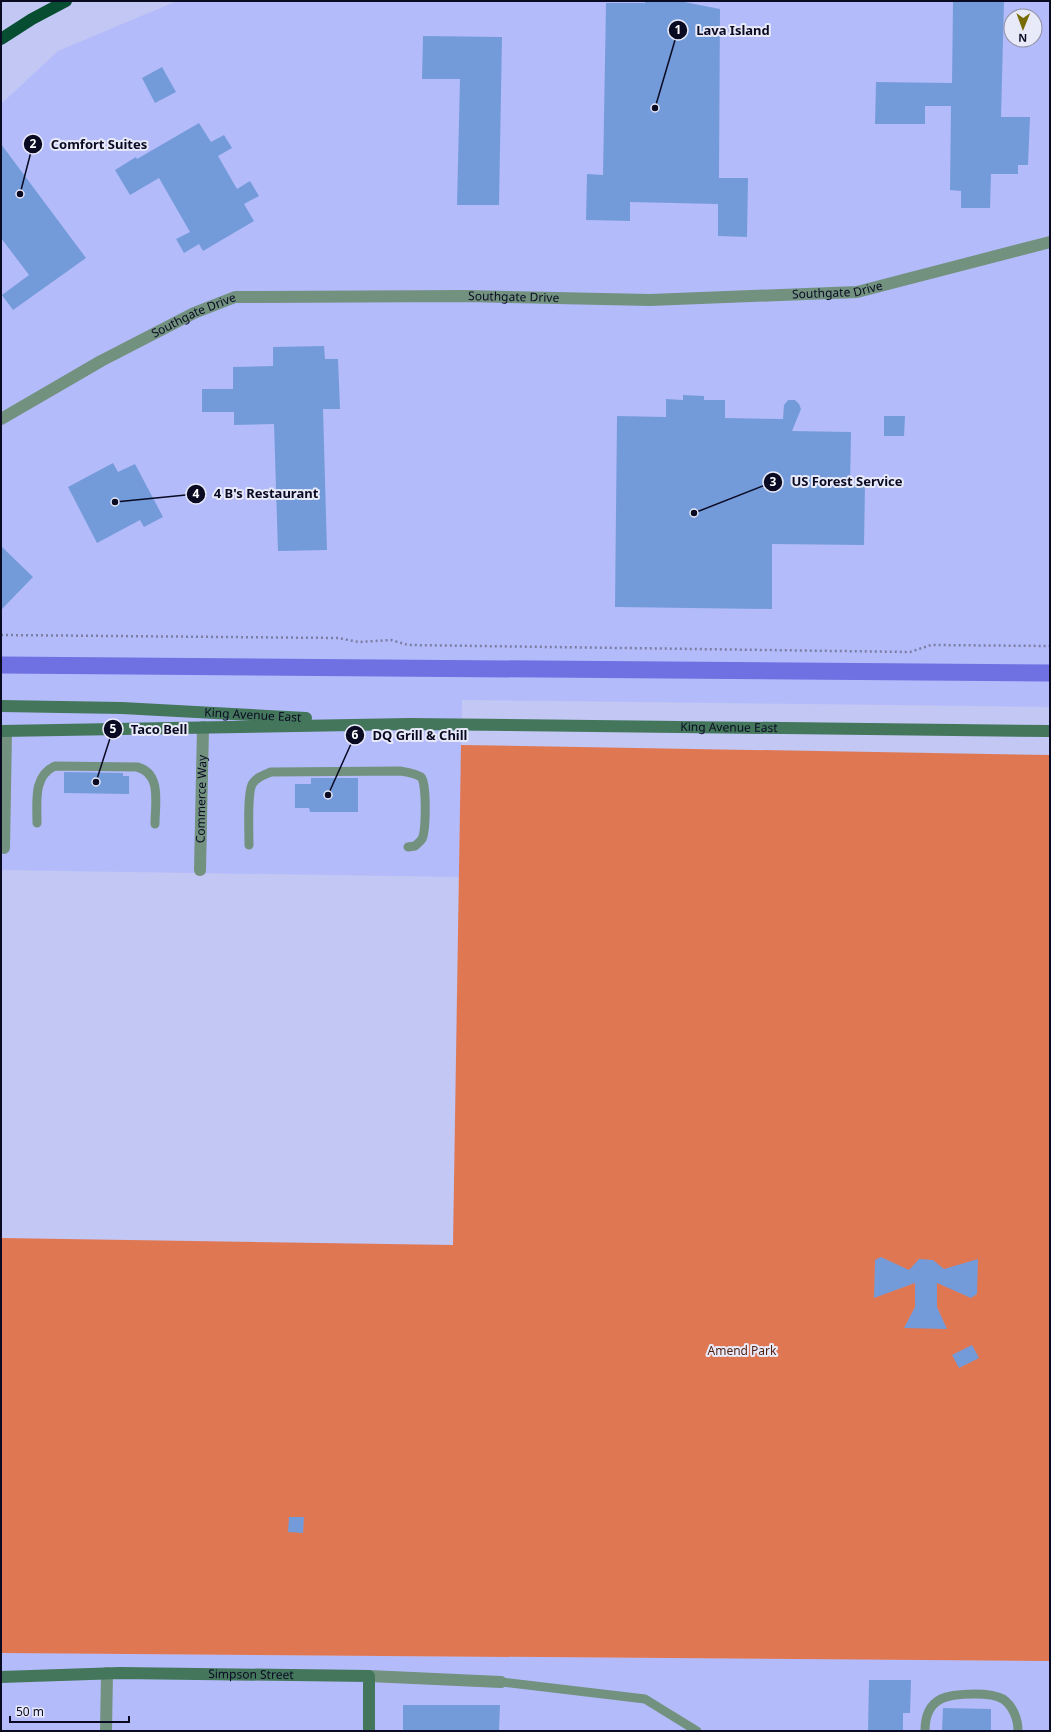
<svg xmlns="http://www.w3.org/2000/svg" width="1051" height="1732" font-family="'Noto Sans',sans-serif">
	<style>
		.built { fill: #b4bbfa; fill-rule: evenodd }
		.green { fill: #e07753 }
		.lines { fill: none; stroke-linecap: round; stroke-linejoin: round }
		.canal { stroke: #6f70e2; stroke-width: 17 }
		.building { fill: #749bd9 }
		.path { stroke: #7b7ea2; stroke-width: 2.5; stroke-dasharray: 2 3; stroke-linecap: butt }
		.lane { stroke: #72927f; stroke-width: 9 }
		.street { stroke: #72927f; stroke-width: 12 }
		.secondary { stroke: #44765b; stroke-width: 12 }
		.highway { stroke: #064d31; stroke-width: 12 }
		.labels { text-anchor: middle; stroke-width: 4; stroke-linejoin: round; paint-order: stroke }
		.street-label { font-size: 12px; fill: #0a0a23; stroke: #e8eaf9 }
		.park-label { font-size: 12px; fill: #501f0d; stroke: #e8eaf9 }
		.leader { fill: none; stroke: #0a0a23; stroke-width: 1.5 }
		.callout-dot { fill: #0a0a23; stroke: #e8eaf9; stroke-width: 1.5 }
		.mark-label { font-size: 12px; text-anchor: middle; font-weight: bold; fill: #fff }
		.callout-label { font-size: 13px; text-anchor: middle; font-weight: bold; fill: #0a0a23; stroke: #e8eaf9; stroke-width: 4; stroke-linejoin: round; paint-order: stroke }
	</style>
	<rect width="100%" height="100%" fill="#c2c7f3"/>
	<g class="built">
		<path d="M177,1H1050V707L462,700L459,877L1,870V104L58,51ZM1011,16H1035V40H1011Z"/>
		<polygon points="1,1653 1050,1661 1050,1731 1,1731"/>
	</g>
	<polygon class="green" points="461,745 1050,755 1050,1661 1,1653 1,1238 453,1245"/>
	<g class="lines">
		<polyline class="canal" points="1,665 1050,673"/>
	</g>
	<g class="building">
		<polygon points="645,1 679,1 720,9 719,178 748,178 747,237 718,236 718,204 630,202 630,221 586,220 587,174 603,175 606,3 645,3"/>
		<polygon points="953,1 1004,1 1001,117 1030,117 1028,165 1018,165 1018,174 991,174 990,208 961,208 961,191 950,190 951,106 925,106 925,124 875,124 876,82 952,83"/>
		<polygon points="423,36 502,37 499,205 457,205 460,79 422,79"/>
		<polygon points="162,67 176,92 155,103 142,78"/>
		<polygon points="199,123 211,142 224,135 232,148 218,156 237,189 250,181 259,196 244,204 254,221 203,251 199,244 184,253 176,239 190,232 159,178 130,195 115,170 136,157 137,159"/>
		<polygon points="1,144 86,258 13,310 2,295 29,275 1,238"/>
		<polygon points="324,346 325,359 338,359 340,409 323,409 327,550 278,551 274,424 234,425 234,412 202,412 202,389 233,389 233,367 273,366 273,347"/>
		<polygon points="683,395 704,396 704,400 725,400 725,418 783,419 784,405 788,400 795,400 799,404 801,409 792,431 851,432 850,485 865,486 864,545 772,544 772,609 615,607 617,416 666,417 666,399 683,400"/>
		<polygon points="884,416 905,416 904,436 884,436"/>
		<polygon points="113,463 118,472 135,464 163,517 144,527 140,520 97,543 68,487"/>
		<polygon points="1,546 33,577 1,610"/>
		<polygon points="64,772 123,773 123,776 129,776 129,794 64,793"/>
		<polygon points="311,778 358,778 358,812 310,812 309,808 295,808 295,784 311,784"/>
		<polygon points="881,1257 909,1270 919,1259 933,1260 944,1269 978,1259 977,1294 971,1298 937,1283 937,1307 947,1329 904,1328 915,1307 915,1283 874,1298 875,1260"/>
		<polygon points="972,1345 979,1358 959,1368 952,1355"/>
		<polygon points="289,1517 304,1517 303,1533 288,1532"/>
		<polygon points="869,1680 911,1680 910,1713 903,1713 903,1731 868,1731"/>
		<polygon points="403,1705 500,1705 499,1731 403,1731"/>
		<polygon points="943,1708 991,1709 991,1731 942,1731"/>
	</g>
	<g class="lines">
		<polyline class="path" points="1,635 338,638 359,642 391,640 408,645 910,652 931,645 1050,646"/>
		<g class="lane">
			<path d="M37,823C37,801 33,776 55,766L137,767C162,773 155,804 155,824"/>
			<path d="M249,845C249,833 247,790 253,783C257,777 264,775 271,772L400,771C406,772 415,773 421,777C427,783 426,831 422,839C420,842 417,844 415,846L408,847"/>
			<polyline points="501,1682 645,1699 697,1731"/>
			<path d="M925,1731C925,1697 947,1694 975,1694C983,1694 996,1695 1003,1699C1013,1706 1018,1719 1018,1731"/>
		</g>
		<g class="street">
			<path id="s1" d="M1,419L101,361L194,313L235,297L466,296L650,300L857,292L1050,242"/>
			<polyline points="4,848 6,731"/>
			<path id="s2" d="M200,870L203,727"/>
			<polyline points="369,1676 501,1682"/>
			<polyline points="106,1731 107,1673"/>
		</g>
		<g class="secondary">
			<path id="s3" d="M1,706L122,708L306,718"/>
			<path id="s4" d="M1,731L409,724L1050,731"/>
			<path id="s5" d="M1,1677L120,1673L369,1676V1731"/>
		</g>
		<polyline class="highway" points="1,39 32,19 66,1"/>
	</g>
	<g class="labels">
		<g class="street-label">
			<text dy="4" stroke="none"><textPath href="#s1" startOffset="867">Southgate Drive</textPath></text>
			<text dy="4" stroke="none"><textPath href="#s1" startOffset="543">Southgate Drive</textPath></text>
			<text dy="4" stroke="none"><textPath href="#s1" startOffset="219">Southgate Drive</textPath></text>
			<text dy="4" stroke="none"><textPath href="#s3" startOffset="252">King Avenue East</textPath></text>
			<text dy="4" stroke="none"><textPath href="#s4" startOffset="728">King Avenue East</textPath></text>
			<text dy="4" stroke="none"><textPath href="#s2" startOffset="71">Commerce Way</textPath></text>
			<text dy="4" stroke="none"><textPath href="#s5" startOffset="250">Simpson Street</textPath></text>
		</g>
		<g class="park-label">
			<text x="742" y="1355">Amend Park</text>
		</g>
	</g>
	<path class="leader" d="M655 108L678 30M20 194L33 144M694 513L773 482M115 502L196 494M96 782L113 729M328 795L355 735"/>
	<g class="callout-dot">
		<circle cx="655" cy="108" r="4"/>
		<circle cx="20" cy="194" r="4"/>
		<circle cx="694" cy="513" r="4"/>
		<circle cx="115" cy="502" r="4"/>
		<circle cx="96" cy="782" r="4"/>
		<circle cx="328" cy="795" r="4"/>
		<circle cx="678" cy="30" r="10"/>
		<circle cx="33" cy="144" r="10"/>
		<circle cx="773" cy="482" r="10"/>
		<circle cx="196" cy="494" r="10"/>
		<circle cx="113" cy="729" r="10"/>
		<circle cx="355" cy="735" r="10"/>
	</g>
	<g class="mark-label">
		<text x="678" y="34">1</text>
		<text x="33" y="148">2</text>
		<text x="773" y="486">3</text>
		<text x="196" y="498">4</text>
		<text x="113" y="733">5</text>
		<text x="355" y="739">6</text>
	</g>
	<g class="callout-label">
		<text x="733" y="35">Lava Island</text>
		<text x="99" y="149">Comfort Suites</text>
		<text x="847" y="486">US Forest Service</text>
		<text x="266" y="498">4 B's Restaurant</text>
		<text x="159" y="734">Taco Bell</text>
		<text x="420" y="740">DQ Grill &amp; Chill</text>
	</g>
	<rect width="1051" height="1732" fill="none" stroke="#0a0a23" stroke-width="4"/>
	<g transform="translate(1023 28) rotate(181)"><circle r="19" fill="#e8eaf9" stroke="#8f90a3"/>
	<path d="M0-3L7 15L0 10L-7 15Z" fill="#796b03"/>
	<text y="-6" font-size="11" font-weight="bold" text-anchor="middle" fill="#0a0a23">N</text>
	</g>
	<path d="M10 1716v6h119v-6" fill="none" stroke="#0a0a23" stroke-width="2"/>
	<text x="16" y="1716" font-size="12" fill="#0a0a23" stroke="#e8eaf9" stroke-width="3" paint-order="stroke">50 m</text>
</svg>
